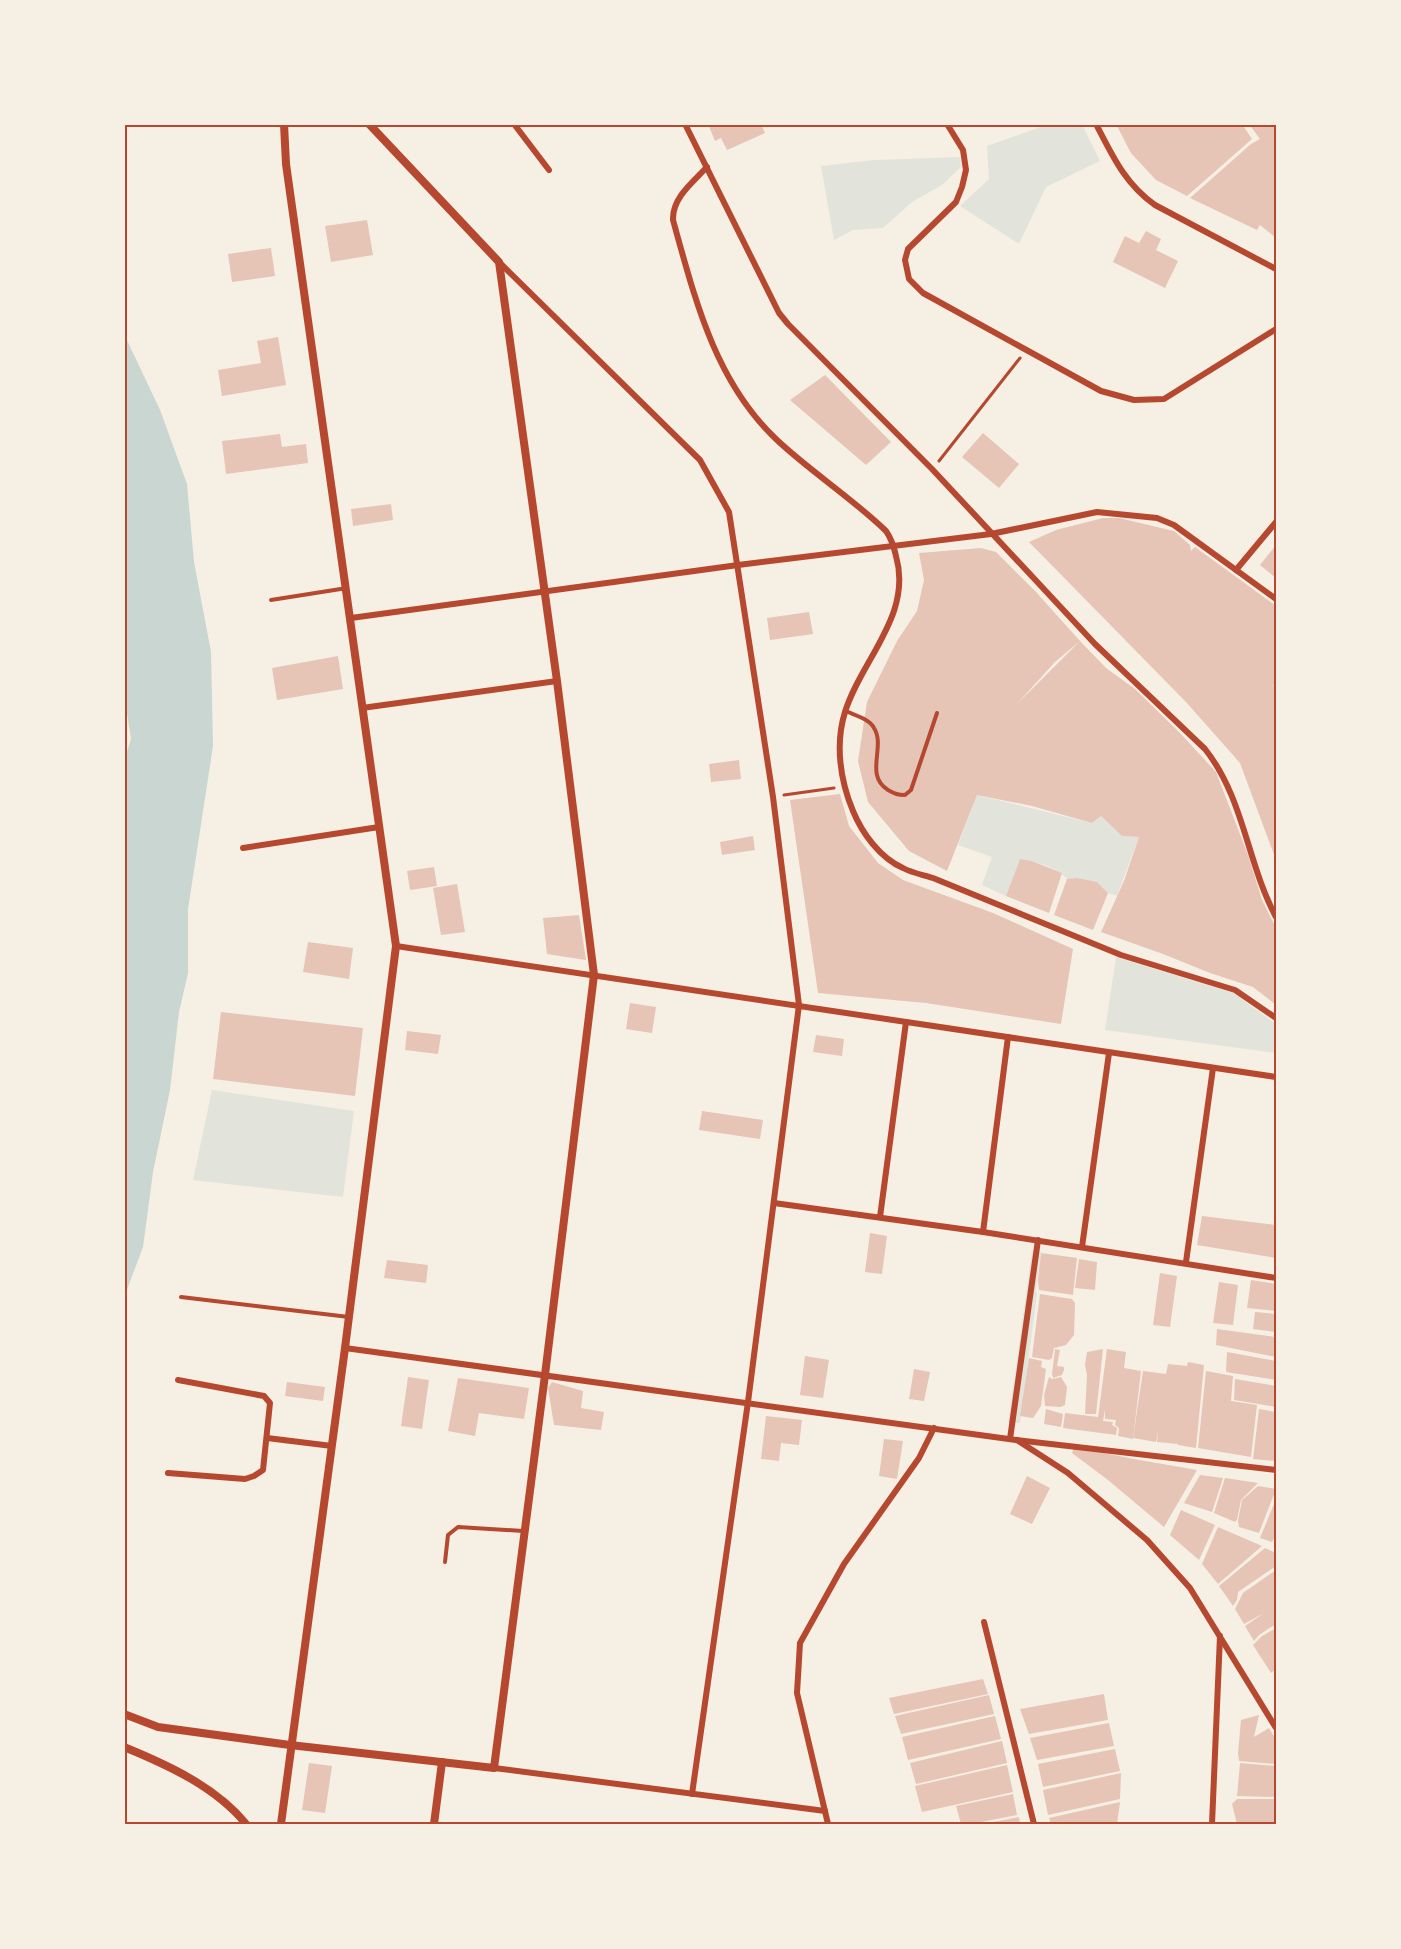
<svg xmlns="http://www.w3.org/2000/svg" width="1401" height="1949" font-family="Inter,sans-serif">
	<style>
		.green { fill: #e2e4dc }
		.water { fill: #c9d6d2 }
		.building { fill: #e6c5b7 }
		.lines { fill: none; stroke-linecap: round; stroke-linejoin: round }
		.path { stroke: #b5482f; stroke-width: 3 }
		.service { stroke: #b5482f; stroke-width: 4 }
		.minor { stroke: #b5482f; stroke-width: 6 }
		.tertiary { stroke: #b5482f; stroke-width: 8 }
		.neatline { fill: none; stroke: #b5482f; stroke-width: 2 }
	</style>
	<rect width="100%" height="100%" fill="#f6efe4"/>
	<g class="green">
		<polygon points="1049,124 1082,125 1100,161 1046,187 1019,244 960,206 989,179 987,146"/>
		<polygon points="960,157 961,167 942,185 912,202 883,228 853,230 834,240 821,166 874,160"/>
		<path d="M977,795L1092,823L1101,816L1122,836L1139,837L1117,896L1108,893L1097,882L1067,879C1057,867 1035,861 1020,859L1006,896L982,885L992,857L958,845Z"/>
		<polygon points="1116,957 1233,993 1276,1024 1276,1053 1105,1030"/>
		<polygon points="212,1090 354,1111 343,1197 193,1180"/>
		<polygon points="1032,1251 1041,1252 1036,1290 1037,1294 1020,1423 1008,1423"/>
	</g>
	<polygon class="water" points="125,336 160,410 187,484 194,562 211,652 213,746 188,909 188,973 179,1012 170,1090 153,1172 143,1247 125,1295 124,761 131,739 124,695"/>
	<g class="building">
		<polygon points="708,124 761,124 765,133 727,150 721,138 715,141"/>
		<polygon points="1116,124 1242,124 1252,139 1187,196 1156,180 1131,153"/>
		<polygon points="1249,124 1276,124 1276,238 1260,225 1257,230 1190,198 1251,144 1260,139"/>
		<polygon points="367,220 373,255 331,262 325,226"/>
		<polygon points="1146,231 1161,239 1156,250 1178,261 1165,288 1113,262 1125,236 1139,243"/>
		<polygon points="271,248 275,276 232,282 228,254"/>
		<polygon points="278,337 286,385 222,396 218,370 261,363 257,341"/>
		<polygon points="825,375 891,442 866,465 790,400"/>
		<polygon points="983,433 1019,464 999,488 962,457"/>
		<polygon points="280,434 282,447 306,444 308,463 226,474 222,441"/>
		<polygon points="391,504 393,520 353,526 351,509"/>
		<polygon points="1103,518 1119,518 1174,531 1190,545 1191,551 1195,547 1276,606 1276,682 1271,688 1276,683 1276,860 1240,763 1186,702 1029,542 1056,530"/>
		<polygon points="1276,545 1276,578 1260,565"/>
		<polygon points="981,548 996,552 1036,592 1080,641 1055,662 1016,705 1080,641 1106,668 1135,689 1181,734 1216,772 1248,855 1262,900 1276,928 1276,1005 1253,987 1210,973 1163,954 1101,932 1124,881 1139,837 1122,836 1101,816 1092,823 1032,806 977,795 947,871 909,851 868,802 858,761 867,702 897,641 917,611 924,580 919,553"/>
		<polygon points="809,612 813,634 770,640 767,618"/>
		<polygon points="338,656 343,689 277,700 272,668"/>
		<polygon points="739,760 741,779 711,782 709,764"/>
		<polygon points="840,794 849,826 878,863 903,880 993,913 1073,949 1061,1024 926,1003 818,993 790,800"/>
		<polygon points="753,836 755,850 722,855 720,842"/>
		<polygon points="1020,859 1032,861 1062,873 1049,913 1006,896"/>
		<polygon points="434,867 437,886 410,890 407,871"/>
		<polygon points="1077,878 1097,882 1108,893 1093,930 1054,915 1067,879"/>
		<polygon points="457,884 465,932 441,935 433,888"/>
		<polygon points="579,915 586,960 547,954 543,918"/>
		<polygon points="308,942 353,948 349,979 303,972"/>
		<polygon points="630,1003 656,1007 652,1033 626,1029"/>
		<polygon points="221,1012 363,1028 355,1096 213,1079"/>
		<polygon points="407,1031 441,1035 438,1054 405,1050"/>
		<polygon points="816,1035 844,1039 842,1056 813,1052"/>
		<polygon points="702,1111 763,1120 760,1139 699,1130"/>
		<polygon points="1202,1216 1276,1225 1276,1258 1197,1245"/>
		<polygon points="870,1233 887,1236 882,1274 865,1272"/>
		<polygon points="1041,1253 1077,1258 1073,1295 1039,1290 1038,1280"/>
		<polygon points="1079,1259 1097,1262 1095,1290 1075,1288"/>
		<polygon points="387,1260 428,1265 426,1283 384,1278"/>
		<polygon points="1160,1273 1177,1276 1170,1327 1153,1325"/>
		<polygon points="1251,1280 1276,1284 1276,1311 1247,1308"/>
		<polygon points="1219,1282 1238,1285 1233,1325 1213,1323"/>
		<polygon points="1040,1294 1072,1299 1075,1303 1074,1335 1066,1345 1054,1348 1052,1358 1049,1360 1032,1357"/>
		<polygon points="1255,1312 1276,1314 1276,1332 1253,1329"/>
		<polygon points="1217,1329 1276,1337 1276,1357 1216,1345"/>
		<polygon points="1055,1349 1060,1350 1057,1366 1064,1367 1064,1370 1062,1375 1053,1378 1052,1374"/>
		<polygon points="1103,1349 1096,1414 1085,1414 1087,1375 1085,1365 1087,1352"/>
		<polygon points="1107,1349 1126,1352 1124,1368 1141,1371 1133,1439 1118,1436 1119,1428 1115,1425 1116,1420 1105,1419 1105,1410 1103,1421 1113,1422 1112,1425 1117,1428 1116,1435 1063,1428 1065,1413 1098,1417"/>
		<polygon points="1227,1352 1276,1361 1276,1380 1226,1372"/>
		<polygon points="805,1356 829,1360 823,1398 800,1395"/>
		<polygon points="1029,1358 1042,1361 1041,1367 1046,1369 1041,1406 1033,1418 1020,1416"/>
		<polygon points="1188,1362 1204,1365 1196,1448 1178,1445 1178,1444 1157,1442 1158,1431 1156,1442 1133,1438 1143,1371 1166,1374 1168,1364 1187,1366"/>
		<polygon points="914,1369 930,1372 924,1401 909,1399"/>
		<polygon points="1206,1371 1233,1376 1231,1401 1257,1405 1251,1457 1198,1448"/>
		<polygon points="408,1377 429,1380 422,1429 401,1426"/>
		<polygon points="1049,1377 1052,1379 1061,1377 1067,1387 1065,1405 1060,1407 1045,1406 1044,1395"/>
		<polygon points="458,1378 529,1388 524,1419 479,1413 475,1436 448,1431"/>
		<polygon points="1235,1379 1276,1386 1276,1407 1234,1400"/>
		<polygon points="287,1382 325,1387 323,1401 285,1396"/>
		<polygon points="552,1382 583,1391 581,1408 604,1412 601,1430 554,1425 548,1388"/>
		<polygon points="1046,1409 1063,1414 1061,1427 1044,1424"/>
		<polygon points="1259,1409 1276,1412 1276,1461 1253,1459"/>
		<polygon points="766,1416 802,1420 799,1445 781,1443 779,1461 761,1459"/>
		<polygon points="884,1439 903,1441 897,1479 879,1476"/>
		<polygon points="1074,1447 1134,1459 1197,1470 1164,1527 1108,1480 1072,1453"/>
		<polygon points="1200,1475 1223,1478 1212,1512 1184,1503"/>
		<polygon points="1027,1476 1050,1488 1032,1524 1010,1514"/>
		<polygon points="1225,1478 1258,1483 1241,1500 1237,1520 1235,1522 1214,1513"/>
		<polygon points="1258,1486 1276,1489 1259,1533 1239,1527 1238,1521 1242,1500"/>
		<polygon points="1276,1499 1276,1535 1272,1542 1260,1538"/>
		<polygon points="1181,1510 1215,1525 1199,1560 1170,1535"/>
		<polygon points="1218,1527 1262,1546 1218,1584 1202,1564"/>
		<polygon points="1265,1548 1276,1553 1276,1566 1238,1592 1237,1600 1233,1606 1219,1586"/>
		<polygon points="1276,1570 1276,1624 1259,1635 1254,1641 1245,1626 1264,1613 1244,1624 1235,1609 1243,1593"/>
		<polygon points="1276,1628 1276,1669 1271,1673 1253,1645 1262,1636"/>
		<polygon points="983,1679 988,1694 894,1714 889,1698"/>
		<polygon points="1104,1694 1108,1720 1029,1734 1020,1709"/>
		<polygon points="989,1695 994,1714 901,1734 895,1716"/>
		<polygon points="1259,1715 1254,1737 1269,1728 1276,1740 1276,1764 1239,1761 1238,1753 1241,1720"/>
		<polygon points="995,1716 1001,1739 908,1760 902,1737"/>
		<polygon points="1109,1723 1114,1746 1037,1760 1030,1738"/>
		<polygon points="1002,1741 1007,1763 916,1784 910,1763"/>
		<polygon points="1115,1749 1120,1771 1043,1787 1038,1764"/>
		<polygon points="309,1763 332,1766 325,1813 302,1810"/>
		<polygon points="1240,1763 1276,1766 1276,1797 1237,1796"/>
		<polygon points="1007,1765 1013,1792 922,1812 915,1786"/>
		<polygon points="1121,1773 1120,1799 1048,1815 1043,1790"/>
		<polygon points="1013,1794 1017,1815 971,1824 961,1824 956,1806"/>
		<polygon points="1237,1799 1276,1799 1276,1824 1237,1824 1232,1804"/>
		<polygon points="1120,1802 1117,1824 1051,1824 1049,1818"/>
		<polygon points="1019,1817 1020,1824 988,1824 988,1823"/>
	</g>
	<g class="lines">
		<g class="path">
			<polyline points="939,461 1020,358"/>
			<polyline points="784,795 834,788"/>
		</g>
		<g class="service">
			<polyline points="271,600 347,588"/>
			<path d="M846,711C854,715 870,719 874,728C886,747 864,775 888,790C895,794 898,795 905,795L911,790L937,713"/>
			<polyline points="181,1297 349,1317"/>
			<polyline points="445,1562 448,1535 458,1527 523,1531"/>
		</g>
		<g class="minor">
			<polyline points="514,124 549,170"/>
			<path d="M685,124L779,313L788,324L932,469L1095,644L1205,749C1244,798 1247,863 1276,917"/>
			<polyline points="947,124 963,150 966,170 962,187 956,202 908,249 905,260 909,279 923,293 1101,391 1134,400 1164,399 1276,329"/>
			<path d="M1096,124C1112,155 1125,184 1155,205L1276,269"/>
			<path d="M707,167C693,182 672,198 673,220C695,299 715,382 777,440C811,472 852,498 886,531C891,538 894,547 896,556C913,615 861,660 845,712C835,744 840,780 853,811C862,833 880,858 903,868C912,873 924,875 933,878L1121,955L1235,990L1276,1018"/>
			<polyline points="500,263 700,460 729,512 773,797 799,1005 748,1402 692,1794"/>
			<polyline points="1236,570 1276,522"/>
			<polyline points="351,618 738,565 991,534 1097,512 1157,518 1174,525 1276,599"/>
			<polyline points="362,708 557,681"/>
			<polyline points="243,848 379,827"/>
			<polyline points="396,946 1276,1077"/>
			<polyline points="774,1203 983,1232 1276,1278"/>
			<polyline points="880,1217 906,1022"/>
			<polyline points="983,1232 1008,1037"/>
			<polyline points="1082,1247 1109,1053"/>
			<polyline points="1186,1262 1213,1068"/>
			<polyline points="345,1348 1016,1440 1276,1470"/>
			<polyline points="267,1438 332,1446"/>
			<polyline points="1010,1439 1038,1240"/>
			<polyline points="1017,1440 1068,1473 1147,1540 1190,1588 1276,1728"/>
			<polyline points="168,1473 245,1479 254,1476 263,1470 270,1403 264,1396 178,1380"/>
			<polyline points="984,1622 1034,1824"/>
			<polyline points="494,1768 825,1811"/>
			<polyline points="828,1824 797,1693 800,1643 844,1564 919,1458 934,1428"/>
			<polyline points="1212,1824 1220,1636"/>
		</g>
		<g class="tertiary">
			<polyline points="124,1714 158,1727 290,1745 494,1768 545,1375 594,975 557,681 499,262 369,124"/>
			<path d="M124,1747C168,1765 216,1787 246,1824"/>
			<polyline points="281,1824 345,1348 396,946 286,164 284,124"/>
			<polyline points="434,1824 442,1762"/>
		</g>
	</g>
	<rect width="1401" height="1949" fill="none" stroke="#f6efe4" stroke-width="252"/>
	<rect x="126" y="126" width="1149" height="1697" class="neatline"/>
</svg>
